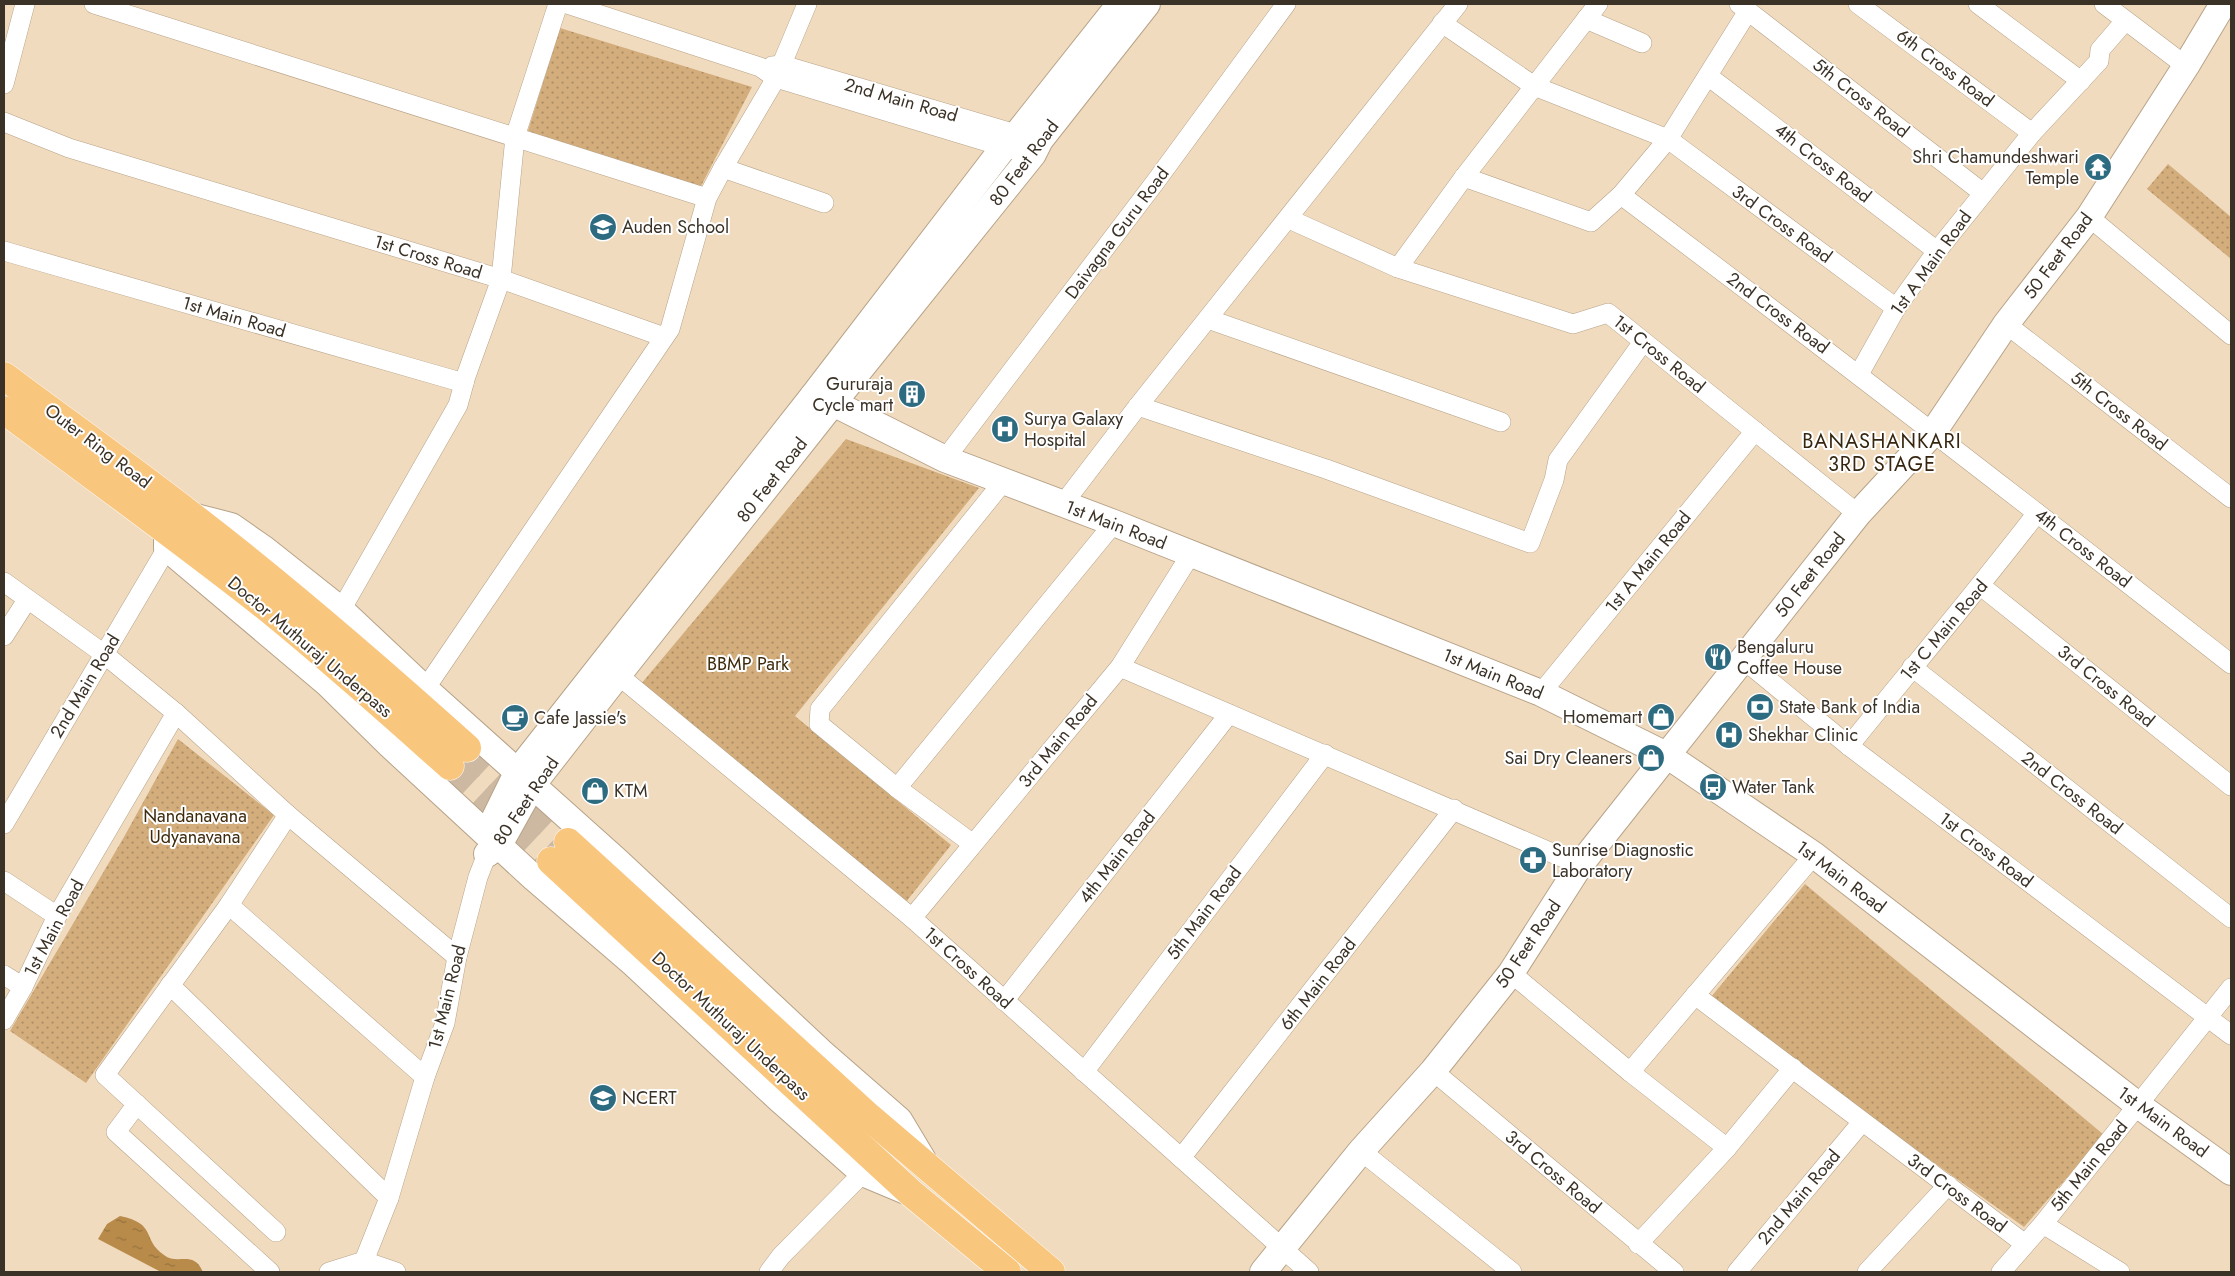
<svg xmlns="http://www.w3.org/2000/svg" width="2235" height="1276" font-family="Jost,sans-serif">
	<style>
		.green { fill: url(#green-dots) }
		.water { fill: url(#water-ripples) }
		.lines { fill: none; stroke-linecap: round; stroke-linejoin: round }
		.highway-tunnel { stroke: #cdb9a1; stroke-width: 28; stroke-dasharray: 28 14; stroke-linecap: butt }
		.street-casing { stroke: #b7a388; stroke-width: 20 }
		.secondary-casing { stroke: #b7a388; stroke-width: 28 }
		.highway-casing { stroke: #fff; stroke-width: 29 }
		.street { stroke: #fff; stroke-width: 19 }
		.secondary { stroke: #fff; stroke-width: 26 }
		.highway { stroke: #f9c67e; stroke-width: 28 }
		.labels { text-anchor: middle; stroke-width: 4; stroke-linejoin: round; paint-order: stroke }
		.street-label { font-size: 18px; fill: #3b3227; stroke: #fff }
		.poi-label { font-size: 18px; fill: #3b3227; stroke: #fff; text-anchor: start }
		.park-label { font-size: 18px; fill: #3e2a0d; stroke: #fff }
		.quarter-label { font-size: 20px; letter-spacing: 1px; fill: #37260f; stroke: #fff }
	</style>
	<defs>
		<pattern id="green-dots" width="8" height="8" patternUnits="userSpaceOnUse" patternTransform="scale(1.25)"><rect width="8" height="8" fill="#d3ad7b"/><path d="M2 2h.1M6 6h.1" fill="none" stroke="#ac8d65" stroke-width="1.8" stroke-linecap="round"/></pattern>
		<pattern id="water-ripples" width="26" height="14" patternUnits="userSpaceOnUse" patternTransform="scale(1.25)"><rect width="26" height="14" fill="#b88b4a"/><path d="M2 4q2-2 4 0t4 0M15 11q2-2 4 0t4 0" fill="none" stroke="#97723e"/></pattern>
	</defs>
	<rect width="100%" height="100%" fill="#f1dbbf"/>
	<g class="green">
		<polygon points="560,28 752,87 700,188 527,134"/>
		<polygon points="2168,164 2231,217 2231,259 2147,189"/>
		<polygon points="846,439 979,488 795,716 951,845 906,902 641,684"/>
		<polygon points="178,739 274,815 86,1083 10,1031 124,837"/>
		<polygon points="1805,884 2104,1135 2024,1227 1778,1051 1711,997"/>
	</g>
	<path class="water" d="M120,1216C158,1224 141,1239 164,1255C178,1266 193,1249 203,1272H161L98,1239L107,1224Z"/>
	<g class="lines">
		<g class="highway-tunnel">
			<polyline points="467,748 568,842"/>
			<polyline points="450,766 551,861"/>
		</g>
		<g class="street-casing">
			<g id="street">
				<polyline points="94,4 707,198"/>
				<polyline points="558,4 515,137 501,279 664,337"/>
				<polyline points="567,4 760,67 776,78 1014,150"/>
				<polyline points="1739,4 1983,193"/>
				<polyline points="1858,4 2032,133"/>
				<polyline points="1978,4 2081,81"/>
				<polyline points="2104,4 2186,66"/>
				<polyline points="1586,19 1642,43"/>
				<polyline points="1442,23 1534,86 1668,139 1896,308"/>
				<polyline points="772,66 783,65 1026,137"/>
				<polyline points="1708,76 1937,251"/>
				<polyline points="4,84 25,4"/>
				<polyline points="4,122 69,148 501,279 466,376 458,405 341,610"/>
				<polyline points="723,168 824,203"/>
				<polyline points="1464,177 1591,222 1621,195 1668,139 1748,11"/>
				<path d="M1621,195C1826,349 2029,506 2231,664"/>
				<polyline points="2089,217 2231,335"/>
				<polyline points="1289,219 1398,268 1573,324 1608,313 1858,514"/>
				<polyline points="4,251 464,383"/>
				<polyline points="1398,268 1464,177 1598,4"/>
				<polyline points="1208,319 1501,422"/>
				<polyline points="2006,324 2231,498"/>
				<polyline points="1859,374 1896,308 1937,251 2032,133 2099,61 2100,50 2125,21"/>
				<polyline points="1138,406 1326,469 1530,543 1554,480 1558,460 1643,342"/>
				<polyline points="945,459 1156,181 1286,4"/>
				<polyline points="1063,504 1138,406 1458,4"/>
				<polyline points="4,582 104,654 176,713 288,815 457,957"/>
				<polyline points="1981,586 2231,786"/>
				<polyline points="4,636 27,600"/>
				<polyline points="1744,660 1849,746 2231,1035"/>
				<polyline points="1120,667 1580,865"/>
				<polyline points="1912,667 2231,918"/>
				<polyline points="618,675 912,918 1309,1272"/>
				<polyline points="425,689 670,329 707,198 723,168 776,78 807,4"/>
				<polyline points="1541,693 1755,431"/>
				<path d="M1849,746C1912,668 1976,592 2037,513"/>
				<polyline points="897,788 1114,523"/>
				<polyline points="4,824 167,548"/>
				<polyline points="973,844 897,788 819,724 820,709 1003,482"/>
				<polyline points="4,881 57,916"/>
				<polyline points="229,905 425,1077"/>
				<polyline points="912,918 1120,667 1191,554"/>
				<polyline points="1511,973 1630,1072 1727,1148"/>
				<polyline points="4,975 23,987"/>
				<polyline points="170,985 389,1198"/>
				<polyline points="1695,995 2025,1244"/>
				<polyline points="1004,1001 1229,714"/>
				<polyline points="4,1020 23,987 57,916 176,713"/>
				<polyline points="1433,1071 1674,1272"/>
				<polyline points="1084,1072 1325,754"/>
				<polyline points="1630,1072 1814,855"/>
				<polyline points="137,1104 116,1132 270,1272"/>
				<polyline points="1361,1151 1512,1272"/>
				<polyline points="1181,1158 1454,809"/>
				<polyline points="2043,1224 2120,1272"/>
				<polyline points="276,1232 105,1075 229,905 288,815"/>
				<polyline points="1638,1244 1727,1148 1793,1068"/>
				<polyline points="364,1261 396,1272"/>
				<polyline points="329,1272 364,1261 389,1198 425,1077 445,1023 457,957 478,877 487,854"/>
				<polyline points="769,1272 781,1256 863,1173"/>
				<polyline points="1737,1272 1862,1122"/>
				<polyline points="1867,1272 1948,1185"/>
				<polyline points="2001,1272 2043,1224 2231,988"/>
			</g>
		</g>
		<g class="secondary-casing">
			<g id="secondary">
				<polyline points="813,396 833,403 945,459 1114,523 1541,693 1668,756 1814,855 2138,1105 2231,1172"/>
				<polyline points="192,516 231,526 264,549 341,610 425,689 617,861 821,1052 899,1120 923,1160"/>
				<polyline points="167,530 167,548 327,683 390,745 534,878 634,964 778,1098 863,1173 906,1191"/>
				<polyline points="493,822 518,771 813,396 1004,147 1017,134 1120,4"/>
				<polyline points="487,854 499,845 533,784 618,675 833,403 1033,154 1040,140 1147,4"/>
				<polyline points="1263,1272 1361,1151 1433,1071 1511,973 1580,865 1858,514 1932,434 2006,324 2089,217 2186,66 2223,4"/>
			</g>
		</g>
		<g class="highway-casing">
			<g id="highway">
				<path d="M4,376C67,423 130,468 192,516C287,589 378,668 467,748"/>
				<path d="M4,410C90,474 177,537 261,603C326,655 388,711 450,766"/>
				<polyline points="568,842 869,1117 1051,1272"/>
				<polyline points="551,861 911,1193 1007,1272"/>
			</g>
		</g>
		<use href="#street" class="street"/>
		<use href="#secondary" class="secondary"/>
		<use href="#highway" class="highway"/>
	</g>
	<defs>
		<g id="temple-disc" transform="scale(1.4375)"><circle r="9.5" fill="#2d6b81" stroke="#fff"/><path d="M0-6L5-2H3V0L6.5 2.5H4V6H1.5V3h-3V6H-4V2.5H-6.5L-3 0V-2H-5Z" fill="#fff"/></g>
		<g id="school-disc" transform="scale(1.4375)"><circle r="9.5" fill="#2d6b81" stroke="#fff"/><path d="M0-5L7-2L0 1L-7-2ZM-4 1L0 2.5L4 1V4Q0 6-4 4Z" fill="#fff"/></g>
		<g id="building-disc" transform="scale(1.4375)"><circle r="9.5" fill="#2d6b81" stroke="#fff"/><path d="M-4-6H4V6H1V3H-1V6H-4ZM-2.5-4.3h1.7v1.8h-1.7ZM.8-4.3h1.7v1.8H.8ZM-2.5-1h1.7V.8h-1.7ZM.8-1h1.7V.8H.8Z" fill="#fff"/></g>
		<g id="hospital-disc" transform="scale(1.4375)"><circle r="9.5" fill="#2d6b81" stroke="#fff"/><path d="M-5-5h3v3.5h4V-5h3V5h-3V1.5h-4V5h-3Z" fill="#fff"/></g>
		<g id="restaurant-disc" transform="scale(1.4375)"><circle r="9.5" fill="#2d6b81" stroke="#fff"/><path d="M-5-6h1v4h1v-4h1v4h1v-4h1v5L-1.5 .5V6h-2V.5L-5-1ZM5-6V6H3V1.5H1.5Q1.5-4 5-6Z" fill="#fff"/></g>
		<g id="bank-disc" transform="scale(1.4375)"><circle r="9.5" fill="#2d6b81" stroke="#fff"/><path d="M-6-4H6V4H-6ZM0-2.3a2.3 2.3 0 1 0 0 4.6a2.3 2.3 0 1 0 0-4.6Z" fill="#fff"/></g>
		<g id="shop-disc" transform="scale(1.4375)"><circle r="9.5" fill="#2d6b81" stroke="#fff"/><path d="M-5-2.5h2.3a2.7 3.5 0 0 1 5.4 0H5L5.5 6h-11ZM-1.5-2.5h3a1.5 2.3 0 0 0-3 0Z" fill="#fff"/></g>
		<g id="cafe-disc" transform="scale(1.4375)"><circle r="9.5" fill="#2d6b81" stroke="#fff"/><path d="M-5.5-4.5H6V0H3Q3 3.5 0 3.5H-2.5Q-5.5 3.5-5.5 0ZM3-3.2v2h1.7v-2ZM-6 4.5H4V6H-6Z" fill="#fff"/></g>
		<g id="bus-disc" transform="scale(1.4375)"><circle r="9.5" fill="#2d6b81" stroke="#fff"/><path d="M-5-6H5V4H4V6H2V4H-2V6H-4V4H-5ZM-3.5-4V0h7V-4ZM-3.5 1.2v1.5H-2V1.2ZM2 1.2v1.5H3.5V1.2Z" fill="#fff"/></g>
		<g id="pharmacy-disc" transform="scale(1.4375)"><circle r="9.5" fill="#2d6b81" stroke="#fff"/><path d="M-2-6h4v4h4v4h-4v4h-4v-4h-4v-4h4Z" fill="#fff"/></g>
		<g id="university-disc" transform="scale(1.4375)"><circle r="9.5" fill="#2d6b81" stroke="#fff"/><path d="M0-5L7-2L0 1L-7-2ZM-4 1L0 2.5L4 1V4Q0 6-4 4Z" fill="#fff"/></g>
	</defs>
	<g fill-rule="evenodd">
		<use href="#temple-disc" x="2098" y="167"/>
		<use href="#school-disc" x="603" y="227"/>
		<use href="#building-disc" x="912" y="394"/>
		<use href="#hospital-disc" x="1005" y="429"/>
		<use href="#restaurant-disc" x="1718" y="657"/>
		<use href="#bank-disc" x="1760" y="707"/>
		<use href="#shop-disc" x="1661" y="717"/>
		<use href="#cafe-disc" x="515" y="718"/>
		<use href="#hospital-disc" x="1729" y="735"/>
		<use href="#shop-disc" x="1651" y="758"/>
		<use href="#bus-disc" x="1713" y="787"/>
		<use href="#shop-disc" x="595" y="791"/>
		<use href="#pharmacy-disc" x="1533" y="860"/>
		<use href="#university-disc" x="603" y="1098"/>
	</g>
	<g class="labels">
		<g class="street-label">
			<text transform="translate(1945 68) rotate(37)" y="6">6th Cross Road</text>
			<text transform="translate(1861 98) rotate(38)" y="6">5th Cross Road</text>
			<text transform="translate(901 100) rotate(16)" y="6">2nd Main Road</text>
			<text transform="translate(1024 163) rotate(-53)" y="6">80 Feet Road</text>
			<text transform="translate(1823 163) rotate(38)" y="6">4th Cross Road</text>
			<text transform="translate(1782 224) rotate(36)" y="6">3rd Cross Road</text>
			<text transform="translate(1117 233) rotate(-53)" y="6">Daivagna Guru Road</text>
			<text transform="translate(2058 256) rotate(-53)" y="6">50 Feet Road</text>
			<text transform="translate(428 257) rotate(17)" y="6">1st Cross Road</text>
			<text transform="translate(1931 263) rotate(-54)" y="6">1st A Main Road</text>
			<text transform="translate(1778 313) rotate(37)" y="6">2nd Cross Road</text>
			<text transform="translate(234 317) rotate(16)" y="6">1st Main Road</text>
			<text transform="translate(1659 354) rotate(39)" y="6">1st Cross Road</text>
			<text transform="translate(2119 411) rotate(38)" y="6">5th Cross Road</text>
			<text transform="translate(98 446) rotate(37)" y="6">Outer Ring Road</text>
			<text transform="translate(772 480) rotate(-52)" y="6">80 Feet Road</text>
			<text transform="translate(1116 525) rotate(21)" y="6">1st Main Road</text>
			<text transform="translate(2083 548) rotate(38)" y="6">4th Cross Road</text>
			<text transform="translate(1648 562) rotate(-51)" y="6">1st A Main Road</text>
			<text transform="translate(1810 575) rotate(-52)" y="6">50 Feet Road</text>
			<text transform="translate(1944 630) rotate(-50)" y="6">1st C Main Road</text>
			<text transform="translate(310 647) rotate(40)" y="6">Doctor Muthuraj Underpass</text>
			<text transform="translate(1493 674) rotate(22)" y="6">1st Main Road</text>
			<text transform="translate(85 686) rotate(-59)" y="6">2nd Main Road</text>
			<text transform="translate(2106 686) rotate(39)" y="6">3rd Cross Road</text>
			<text transform="translate(1058 741) rotate(-51)" y="6">3rd Main Road</text>
			<text transform="translate(2072 793) rotate(38)" y="6">2nd Cross Road</text>
			<text transform="translate(526 801) rotate(-56)" y="6">80 Feet Road</text>
			<text transform="translate(1986 850) rotate(37)" y="6">1st Cross Road</text>
			<text transform="translate(1117 857) rotate(-52)" y="6">4th Main Road</text>
			<text transform="translate(1841 877) rotate(37)" y="6">1st Main Road</text>
			<text transform="translate(1204 913) rotate(-53)" y="6">5th Main Road</text>
			<text transform="translate(54 928) rotate(-62)" y="6">1st Main Road</text>
			<text transform="translate(1528 944) rotate(-56)" y="6">50 Feet Road</text>
			<text transform="translate(968 968) rotate(42)" y="6">1st Cross Road</text>
			<text transform="translate(1318 984) rotate(-52)" y="6">6th Main Road</text>
			<text transform="translate(447 997) rotate(-76)" y="6">1st Main Road</text>
			<text transform="translate(731 1026) rotate(43)" y="6">Doctor Muthuraj Underpass</text>
			<text transform="translate(2163 1122) rotate(36)" y="6">1st Main Road</text>
			<text transform="translate(2089 1166) rotate(-51)" y="6">5th Main Road</text>
			<text transform="translate(1553 1172) rotate(40)" y="6">3rd Cross Road</text>
			<text transform="translate(1957 1193) rotate(37)" y="6">3rd Cross Road</text>
			<text transform="translate(1799 1197) rotate(-50)" y="6">2nd Main Road</text>
		</g>
		<g class="poi-label">
			<text x="2079" y="163" text-anchor="end">Shri Chamundeshwari<tspan x="2079" dy="21">Temple</tspan></text>
			<text x="622" y="233">Auden School</text>
			<text x="893" y="390" text-anchor="end">Gururaja<tspan x="893" dy="21">Cycle mart</tspan></text>
			<text x="1024" y="425">Surya Galaxy<tspan x="1024" dy="21">Hospital</tspan></text>
			<text x="1737" y="653">Bengaluru<tspan x="1737" dy="21">Coffee House</tspan></text>
			<text x="1779" y="713">State Bank of India</text>
			<text x="1642" y="723" text-anchor="end">Homemart</text>
			<text x="534" y="724">Cafe Jassie's</text>
			<text x="1748" y="741">Shekhar Clinic</text>
			<text x="1632" y="764" text-anchor="end">Sai Dry Cleaners</text>
			<text x="1732" y="793">Water Tank</text>
			<text x="614" y="797">KTM</text>
			<text x="1552" y="856">Sunrise Diagnostic<tspan x="1552" dy="21">Laboratory</tspan></text>
			<text x="622" y="1104">NCERT</text>
		</g>
		<g class="park-label">
			<text x="748" y="670">BBMP Park</text>
			<text x="195" y="822">Nandanavana<tspan x="195" dy="21">Udyanavana</tspan></text>
		</g>
		<g class="quarter-label">
			<text x="1882" y="448">BANASHANKARI<tspan x="1882" dy="23">3RD STAGE</tspan></text>
		</g>
	</g>
	<rect width="2235" height="1276" fill="none" stroke="#3b3227" stroke-width="10"/>
</svg>
